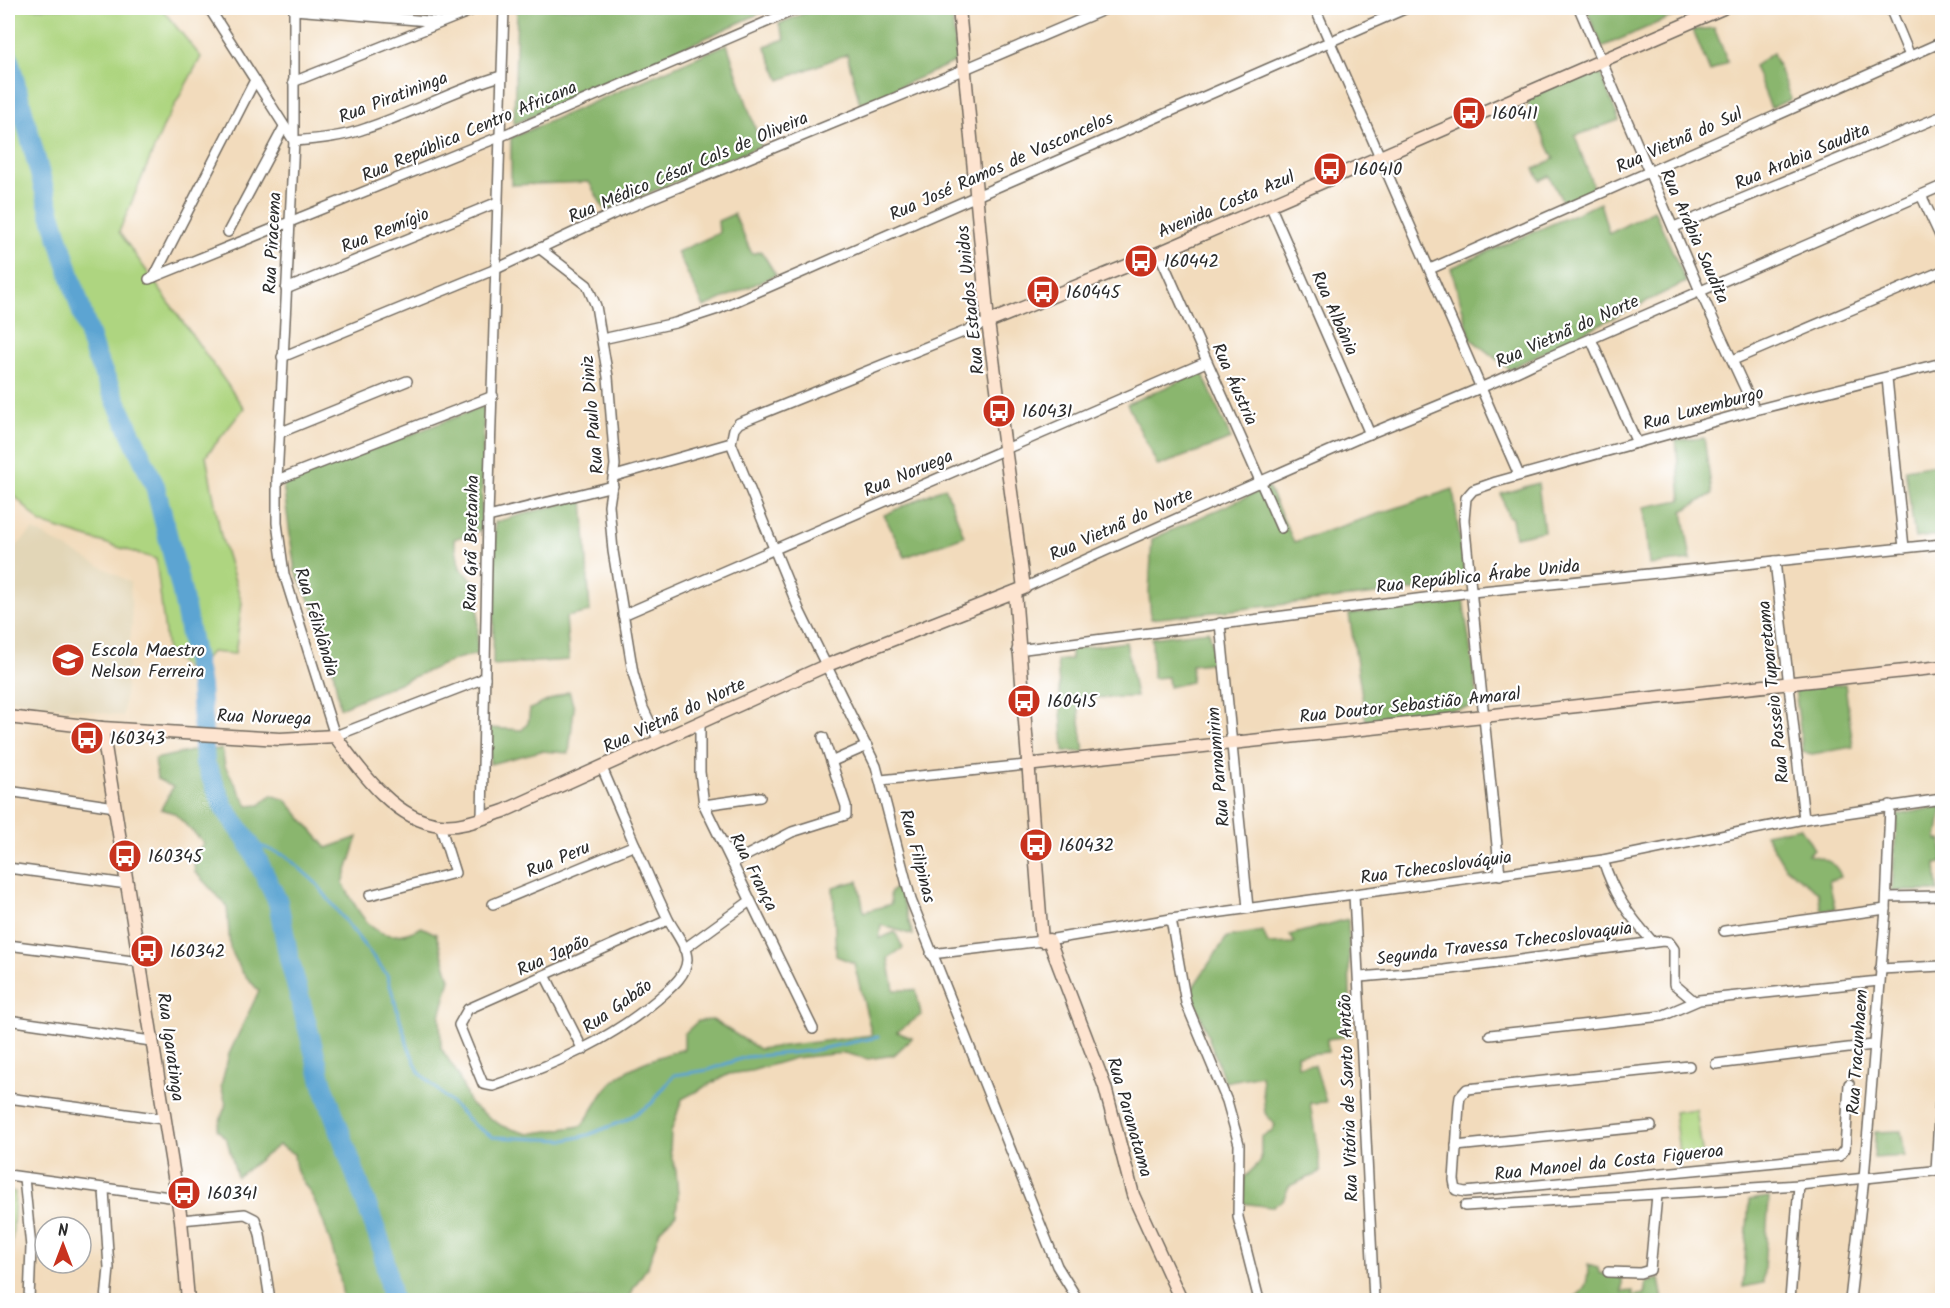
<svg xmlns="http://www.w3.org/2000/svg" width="1950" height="1308" font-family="Kalam,sans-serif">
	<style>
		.built { fill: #e2d6b7 }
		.green { fill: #aed580; stroke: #6c8056; stroke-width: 1.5 }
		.forest { fill: #8ab66e; stroke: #5a704c; stroke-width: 1.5 }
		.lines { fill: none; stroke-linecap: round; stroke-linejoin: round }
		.stream { stroke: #5ba4d2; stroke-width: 3 }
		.river { stroke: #5ba4d2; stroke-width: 20 }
		.street-casing { stroke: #71695e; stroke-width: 12 }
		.secondary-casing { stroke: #71695e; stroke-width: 15 }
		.street { stroke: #fff; stroke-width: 9 }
		.secondary { stroke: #fde4d0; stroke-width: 12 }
		.labels { text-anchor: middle; stroke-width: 4.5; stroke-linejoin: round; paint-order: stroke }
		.street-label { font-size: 18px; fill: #2b2b2b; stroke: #fff }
		.poi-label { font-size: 18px; fill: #2b2b2b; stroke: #fff; text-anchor: start }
	</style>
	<rect width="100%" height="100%" fill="#fff"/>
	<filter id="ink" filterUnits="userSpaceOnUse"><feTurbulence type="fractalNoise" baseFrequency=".0167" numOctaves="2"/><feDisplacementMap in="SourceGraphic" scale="12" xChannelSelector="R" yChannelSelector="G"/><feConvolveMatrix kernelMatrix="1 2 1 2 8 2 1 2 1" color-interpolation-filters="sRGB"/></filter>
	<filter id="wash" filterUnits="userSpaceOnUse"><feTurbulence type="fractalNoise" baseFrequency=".008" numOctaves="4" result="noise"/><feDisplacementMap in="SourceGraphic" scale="24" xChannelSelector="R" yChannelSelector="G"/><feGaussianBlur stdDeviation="1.35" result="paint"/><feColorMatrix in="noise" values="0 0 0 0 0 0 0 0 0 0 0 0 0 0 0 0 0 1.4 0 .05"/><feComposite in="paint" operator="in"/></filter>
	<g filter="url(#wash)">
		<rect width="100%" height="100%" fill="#f2dbbc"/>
		<polygon class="built" points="33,530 130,582 132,622 123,716 8,699 8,554"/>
		<g class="green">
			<polygon points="8,8 161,8 201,57 165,123 119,232 244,408 206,456 221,536 242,603 235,654 211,652 200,665 205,684 209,748 204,685 167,651 156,559 41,523 8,489"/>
			<polygon points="1696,1109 1703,1158 1680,1161 1674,1112"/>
			<polygon points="8,1191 15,1192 9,1295 8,1294"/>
		</g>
		<g class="forest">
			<polygon points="517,8 772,8 514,124"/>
			<polygon points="816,8 951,8 957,61 860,104 847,54 780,80 765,46 785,39 779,24"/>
			<polygon points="1586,8 1692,8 1602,47"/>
			<polygon points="1714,28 1728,62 1710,72 1693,30"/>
			<polygon points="727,44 761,146 605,211 589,182 511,185 511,138"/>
			<polygon points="1773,53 1791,99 1771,108 1754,66"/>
			<polygon points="1598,68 1619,120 1575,136 1594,189 1563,202 1549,176 1540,180 1534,169 1554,159 1525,98"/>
			<polygon points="1600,203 1609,234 1654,210 1686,282 1509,369 1471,339 1451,268"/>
			<polygon points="734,214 752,254 761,251 776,275 704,307 677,252 719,233 718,221"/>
			<polygon points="1202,372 1231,439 1158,466 1127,404"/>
			<polygon points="484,406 481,530 454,539 460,568 479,586 477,654 456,659 340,708 327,636 295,571 283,484"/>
			<polygon points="1704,438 1712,494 1683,511 1691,560 1649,565 1644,507 1681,500 1676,440"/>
			<polygon points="1942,463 1942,535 1915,538 1905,469"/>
			<polygon points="1538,483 1544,531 1515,537 1512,518 1508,516 1501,494"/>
			<polygon points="945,487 964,536 905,557 884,515"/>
			<polygon points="1268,487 1294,542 1453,489 1466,584 1151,619 1149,593 1152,539"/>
			<polygon points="583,498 590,612 566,617 569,660 493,665 495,522"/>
			<polygon points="1463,599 1479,706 1366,721 1349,614"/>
			<polygon points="1209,631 1216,662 1192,665 1191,682 1169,687 1168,677 1153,678 1152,638"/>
			<polygon points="1126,642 1136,697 1077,698 1084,752 1064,751 1057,661 1071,659 1071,649"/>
			<polygon points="1845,684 1853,747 1812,754 1803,752 1795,689"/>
			<polygon points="569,691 574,708 569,753 541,751 490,764 489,728 522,730 528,723 530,709"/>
			<path d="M222,749L225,766L248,806L260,805L271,795L286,800L327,848L358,837L343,883C362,919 377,951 422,927L436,934L450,979L440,1016L441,1048L457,1073L470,1104L502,1126L528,1134L581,1126C591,1115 596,1102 605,1090C622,1067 657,1057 684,1049V1034L698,1021L713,1020L759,1049L872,1035L854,963L836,956L833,887L858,881L864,912L891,904L890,893L898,885L913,935L881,925L879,939L895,932L903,948L888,958L894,990H916L921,1015L897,1032L912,1038L894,1055L868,1059L844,1053L795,1058L751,1071L729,1074L682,1099L671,1132L670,1152L676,1171L678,1196L676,1214L660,1230L648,1266L634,1287L629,1300H343C341,1272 325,1221 312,1196C301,1176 296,1179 294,1154L279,1145L237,1177L227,1140L217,1129L226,1104L221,1086L229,1054L259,991L242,972L230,948L227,906L195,872L193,856L204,843L174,813L161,809L173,787L157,779L155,759L191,751Z"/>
			<polygon points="1942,806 1937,840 1942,840 1942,863 1936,864 1938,891 1892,891 1897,815"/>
			<path d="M1800,827L1814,849L1808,855C1822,857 1837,862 1841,877L1829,881L1835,909L1821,910L1818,892L1785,867L1765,834Z"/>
			<polygon points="1348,919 1351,1036 1327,1039 1328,1052 1297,1055 1298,1066 1315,1065 1326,1102 1310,1103 1321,1172 1289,1186 1283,1201 1271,1207 1243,1203 1244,1178 1261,1161 1261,1137 1271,1132 1275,1125 1265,1113 1261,1075 1225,1082 1191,990 1227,937 1263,931 1268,944 1295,943 1290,935"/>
			<polygon points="1901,1131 1905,1156 1874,1158 1875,1132"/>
			<polygon points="1769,1197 1763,1283 1743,1287 1749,1200"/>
			<path d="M1588,1265L1598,1268L1599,1273L1622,1278V1292L1633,1291V1296L1644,1294L1646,1283L1659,1279L1663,1300H1568C1586,1294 1588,1282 1588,1265Z"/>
		</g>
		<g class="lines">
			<polyline class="stream" points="248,841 286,856 316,883 387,975 408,1046 419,1072 474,1125 493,1137 566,1140 588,1135 626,1120 651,1104 674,1075 708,1070 746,1057 810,1051 878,1037"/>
			<polyline class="river" points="8,56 50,211 96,357 155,486 182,592 200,686 205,763 225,809 248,841 278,902 289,958 323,1085 382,1247 392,1300"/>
		</g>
	</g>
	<g filter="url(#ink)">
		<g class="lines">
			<g class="street-casing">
				<g id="street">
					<path d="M209,8L294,141C318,139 343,137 367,128C413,113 455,89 501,76"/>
					<polyline points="294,8 294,141 277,480 277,523 284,574 335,736 485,678"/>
					<polyline points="1315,8 1519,475"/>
					<polyline points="1579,8 1700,291 1755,410"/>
					<polyline points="1890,8 1910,56"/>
					<polyline points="294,10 441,22"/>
					<polyline points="293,82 478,8"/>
					<polyline points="1921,195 1942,240"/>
					<polyline points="1270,205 1370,434"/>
					<polyline points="1674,227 1942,116"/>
					<polyline points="228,232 284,127"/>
					<polyline points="539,248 587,285 596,306 608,377 615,465 609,505 613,551 633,673 643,708 659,741"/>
					<polyline points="1159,253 1281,528"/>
					<polyline points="1430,269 1942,42"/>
					<polyline points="154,277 255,80"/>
					<polyline points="149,279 499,137 799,8"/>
					<polyline points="286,289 498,202"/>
					<polyline points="988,322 739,423 734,429 731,443 800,612 876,766 911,900 1057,1266 1078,1300"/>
					<polyline points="602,339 675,323 718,309 1407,8"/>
					<polyline points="1591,339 1637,443"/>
					<polyline points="282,357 496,269 613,214 965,69 1108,8"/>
					<polyline points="1733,360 1942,271"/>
					<polyline points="1887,378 1904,548"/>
					<polyline points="279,433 407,381"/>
					<polyline points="615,476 731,443"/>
					<polyline points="277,480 493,396"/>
					<polyline points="488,517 613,486"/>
					<polyline points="1775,561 1804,819"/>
					<path d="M1024,588C1134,537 1245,488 1357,439C1416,414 1476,392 1533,364L1942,186"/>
					<polyline points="623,615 1206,362"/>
					<polyline points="1220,623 1248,908"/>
					<polyline points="1017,650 1472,592 1942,544"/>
					<polyline points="700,722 700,772 704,805 813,1029"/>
					<polyline points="833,761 867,746"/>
					<path d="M602,768C624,818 644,869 668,919C674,931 687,946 687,960C686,977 669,989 658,999C609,1041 553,1065 493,1086L483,1084L459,1025L468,1009L668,920"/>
					<polyline points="881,780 1026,765"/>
					<polyline points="8,791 115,807"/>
					<polyline points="704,805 760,797"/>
					<polyline points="482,818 488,517 504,8"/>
					<path d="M1603,860C1613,893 1629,916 1652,941"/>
					<polyline points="732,863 792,832 846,815 846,806 823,737"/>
					<polyline points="8,868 127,884"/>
					<polyline points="1500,875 1464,520 1466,498 1473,490 1496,482 1755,410 1942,363"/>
					<polyline points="1354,894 1374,1300"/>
					<polyline points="370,895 455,873 440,825"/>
					<polyline points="1887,897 1942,896"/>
					<polyline points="493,904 635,845"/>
					<polyline points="1171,919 1186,1003 1227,1101 1239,1144 1238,1217 1259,1300"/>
					<polyline points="1724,931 1886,909"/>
					<polyline points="8,945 140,962"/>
					<polyline points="684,949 750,901"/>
					<polyline points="931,954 1042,941 1171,919 1603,860 1804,819 1942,799"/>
					<polyline points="1880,969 1942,966"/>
					<polyline points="546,977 583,1050"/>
					<polyline points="1360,977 1444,970 1663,941 1669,942 1674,949 1674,984 1694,1001"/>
					<polyline points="8,1020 151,1041"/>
					<polyline points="1490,1035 1662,1016 1699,1000 1879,981"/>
					<polyline points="1716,1064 1873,1045"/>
					<polyline points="1689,1066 1467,1089 1460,1097 1459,1104 1454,1180 1456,1190 1465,1192 1839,1156 1845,1149 1849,1084"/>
					<polyline points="8,1098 163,1119"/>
					<polyline points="1456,1146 1651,1126"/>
					<polyline points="1936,1171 1941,1083"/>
					<polyline points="8,1175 177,1198"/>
					<polyline points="24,1178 31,1247 29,1300"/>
					<polyline points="104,1190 109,1268 106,1300"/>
					<polyline points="1465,1206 1799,1185 1942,1170"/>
					<polyline points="181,1220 245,1214 255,1219 260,1234 270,1300"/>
					<polyline points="1608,1272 1640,1273 1650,1270 1657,1195"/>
					<polyline points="1790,1300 1799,1185"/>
					<polyline points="1850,1300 1864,1178 1886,909 1890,805"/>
				</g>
			</g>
			<g class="secondary-casing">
				<g id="secondary">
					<polyline points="988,322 1159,253 1723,8"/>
					<polyline points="1015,592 1042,941"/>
					<path d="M8,717L102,728L280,739L335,736C360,770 394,820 440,825C461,828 485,817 504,811L825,666L1024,588L988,322L959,8"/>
					<polyline points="102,728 181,1220 188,1300"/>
					<polyline points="1026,765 1942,667"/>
					<polyline points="1049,940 1105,1087 1133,1195 1181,1300"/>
				</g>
			</g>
			<use href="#street" class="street"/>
			<use href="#secondary" class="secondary"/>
		</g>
	</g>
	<defs>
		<g id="bus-disc" transform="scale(1.725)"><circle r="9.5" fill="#c8321e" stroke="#fff"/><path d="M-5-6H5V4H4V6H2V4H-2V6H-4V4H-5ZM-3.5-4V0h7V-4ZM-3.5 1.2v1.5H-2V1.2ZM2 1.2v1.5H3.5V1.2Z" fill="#fff"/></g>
		<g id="school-disc" transform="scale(1.725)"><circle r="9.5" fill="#c8321e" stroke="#fff"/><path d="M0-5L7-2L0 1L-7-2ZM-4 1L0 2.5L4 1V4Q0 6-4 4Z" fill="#fff"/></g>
	</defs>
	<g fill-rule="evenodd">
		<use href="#bus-disc" x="1469" y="113"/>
		<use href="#bus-disc" x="1330" y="169"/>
		<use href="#bus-disc" x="1141" y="261"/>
		<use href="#bus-disc" x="1043" y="292"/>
		<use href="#bus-disc" x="999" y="411"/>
		<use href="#school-disc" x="68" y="660"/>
		<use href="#bus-disc" x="1024" y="701"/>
		<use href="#bus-disc" x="87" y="738"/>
		<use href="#bus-disc" x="1036" y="845"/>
		<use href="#bus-disc" x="125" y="856"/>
		<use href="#bus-disc" x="147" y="951"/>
		<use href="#bus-disc" x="184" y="1193"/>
	</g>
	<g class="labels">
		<g class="street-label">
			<text transform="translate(393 97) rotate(-21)" y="6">Rua Piratininga</text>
			<text transform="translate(469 131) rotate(-23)" y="6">Rua República Centro Africana</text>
			<text transform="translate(1679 140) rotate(-24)" y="6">Rua Vietnã do Sul</text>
			<text transform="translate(1802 156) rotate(-23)" y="6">Rua Arabia Saudita</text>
			<text transform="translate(1001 166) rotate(-24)" y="6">Rua José Ramos de Vasconcelos</text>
			<text transform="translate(688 167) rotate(-23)" y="6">Rua Médico César Cals de Oliveira</text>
			<text transform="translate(1226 204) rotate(-23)" y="6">Avenida Costa Azul</text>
			<text transform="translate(385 230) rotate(-22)" y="6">Rua Remígio</text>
			<text transform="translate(1695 236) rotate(66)" y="6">Rua Arábia Saudita</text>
			<text transform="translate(272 243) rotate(-87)" y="6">Rua Piracema</text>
			<text transform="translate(970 300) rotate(-96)" y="6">Rua Estados Unidos</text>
			<text transform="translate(1335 313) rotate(66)" y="6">Rua Albânia</text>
			<text transform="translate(1567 331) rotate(-24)" y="6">Rua Vietnã do Norte</text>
			<text transform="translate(1235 384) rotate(66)" y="6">Rua Áustria</text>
			<text transform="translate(1703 408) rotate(-15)" y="6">Rua Luxemburgo</text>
			<text transform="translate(592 415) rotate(-95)" y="6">Rua Paulo Diniz</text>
			<text transform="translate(908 473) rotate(-23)" y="6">Rua Noruega</text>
			<text transform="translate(1121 524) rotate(-24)" y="6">Rua Vietnã do Norte</text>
			<text transform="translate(471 543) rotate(-89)" y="6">Rua Grã Bretanha</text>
			<text transform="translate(1478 576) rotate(-6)" y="6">Rua República Árabe Unida</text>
			<text transform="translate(317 622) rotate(73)" y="6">Rua Félixlândia</text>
			<text transform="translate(1773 692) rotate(-96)" y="6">Rua Passeio Tuparetama</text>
			<text transform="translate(1410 705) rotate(-6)" y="6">Rua Doutor Sebastião Amaral</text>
			<text transform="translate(674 715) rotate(-25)" y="6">Rua Vietnã do Norte</text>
			<text transform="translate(264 717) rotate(2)" y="6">Rua Noruega</text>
			<text transform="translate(1218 767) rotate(-95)" y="6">Rua Parnamirim</text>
			<text transform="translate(918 856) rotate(75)" y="6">Rua Filipinas</text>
			<text transform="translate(558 859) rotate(-23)" y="6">Rua Peru</text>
			<text transform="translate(1436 867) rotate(-8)" y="6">Rua Tchecoslováquia</text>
			<text transform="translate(754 872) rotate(63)" y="6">Rua França</text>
			<text transform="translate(1504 943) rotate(-7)" y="6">Segunda Travessa Tchecoslovaquia</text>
			<text transform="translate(553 955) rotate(-24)" y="6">Rua Japão</text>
			<text transform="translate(617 1006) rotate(-35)" y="6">Rua Gabão</text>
			<text transform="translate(171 1047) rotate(82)" y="6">Rua Igaratinga</text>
			<text transform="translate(1857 1052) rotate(-86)" y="6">Rua Tracunhaem</text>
			<text transform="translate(1348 1098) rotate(-92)" y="6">Rua Vitória de Santo Antão</text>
			<text transform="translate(1130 1117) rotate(74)" y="6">Rua Paranatama</text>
			<text transform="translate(1609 1162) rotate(-6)" y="6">Rua Manoel da Costa Figueroa</text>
		</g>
		<g class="poi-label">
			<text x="1492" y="119">160411</text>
			<text x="1353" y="175">160410</text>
			<text x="1164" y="267">160442</text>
			<text x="1066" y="298">160445</text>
			<text x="1022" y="417">160431</text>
			<text x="91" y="656">Escola Maestro<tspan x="91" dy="21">Nelson Ferreira</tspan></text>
			<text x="1047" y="707">160415</text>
			<text x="110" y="744">160343</text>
			<text x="1059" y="851">160432</text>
			<text x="148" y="862">160345</text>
			<text x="170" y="957">160342</text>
			<text x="207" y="1199">160341</text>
		</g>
	</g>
	<rect width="1950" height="1308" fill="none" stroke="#fff" stroke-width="30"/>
	<g transform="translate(63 1245)"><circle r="28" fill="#ffffff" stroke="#aaaaaa" stroke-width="1.5"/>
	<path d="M0-4.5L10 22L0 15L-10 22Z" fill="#c8321e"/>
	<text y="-9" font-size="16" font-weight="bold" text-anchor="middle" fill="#2b2b2b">N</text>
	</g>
</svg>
